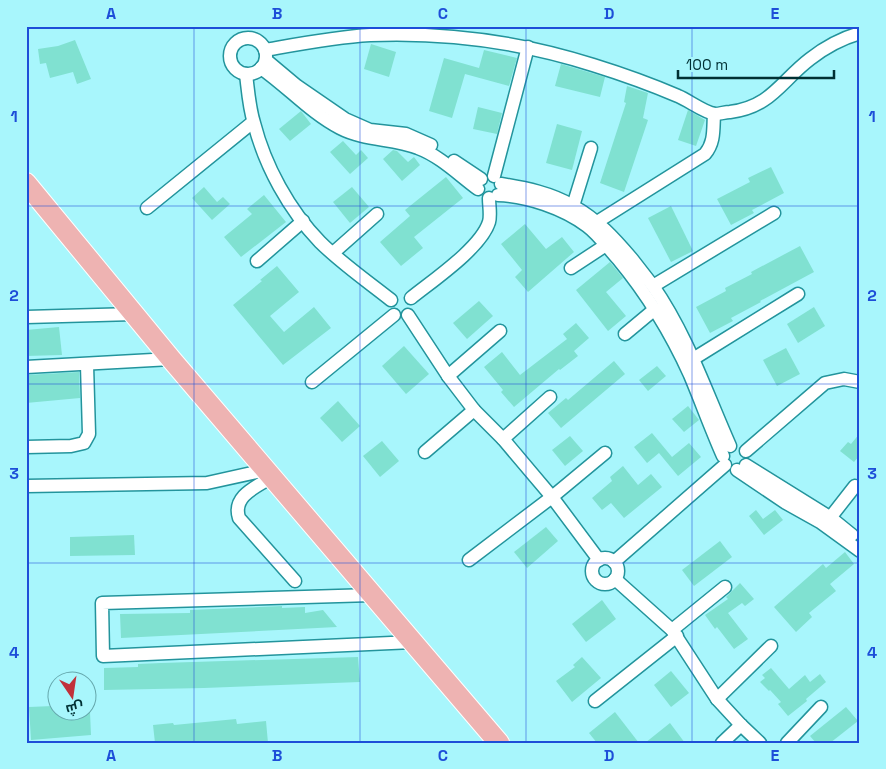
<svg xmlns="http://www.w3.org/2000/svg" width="886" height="769" font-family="'Space Grotesk',Cairo,sans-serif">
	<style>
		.building { fill: #80e1d1 }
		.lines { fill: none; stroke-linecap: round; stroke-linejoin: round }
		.minor-casing { stroke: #23949c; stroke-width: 15 }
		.primary-casing { stroke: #fff; stroke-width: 22 }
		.minor { stroke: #fff; stroke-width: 12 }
		.primary { stroke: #eeb3b2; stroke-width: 20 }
		.grid { fill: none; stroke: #1d4ed8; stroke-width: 1; stroke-opacity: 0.55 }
		.neatline { fill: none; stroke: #1d4ed8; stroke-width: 2 }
		.grid-label { font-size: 16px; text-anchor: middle; font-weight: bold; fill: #1d4ed8 }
	</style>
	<rect width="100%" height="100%" fill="#a8f6fc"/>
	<g class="building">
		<polygon points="75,40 91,79 77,84 73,72 50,78 46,63 40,64 38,49 58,46"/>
		<polygon points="371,44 396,52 389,77 364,69"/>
		<polygon points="484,50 517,58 509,86 465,74 452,118 429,111 444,58 479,68"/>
		<polygon points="561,64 605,77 600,97 555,86"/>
		<polygon points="627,86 648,93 643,118 648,120 624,192 600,183 626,103 624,102"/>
		<polygon points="478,107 502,113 497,134 473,129"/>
		<polygon points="688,110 705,120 696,146 678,140"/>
		<polygon points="301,111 311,124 290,141 279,129"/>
		<polygon points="557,124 582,131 572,170 546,163"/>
		<polygon points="343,141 356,155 361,150 368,158 350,174 330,152"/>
		<polygon points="393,150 397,151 408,162 414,157 420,165 402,181 383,159"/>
		<polygon points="771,167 784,193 752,210 754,213 731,225 717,199 750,182 748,178"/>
		<polygon points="446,177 463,198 414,237 423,248 401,266 380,242 410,216 405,210"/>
		<polygon points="204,187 217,202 223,197 230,204 212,220 192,198"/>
		<polygon points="352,187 369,207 350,223 333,202"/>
		<polygon points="264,195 286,222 241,257 224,237 252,214 247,209"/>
		<polygon points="671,206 693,251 671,262 648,218"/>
		<polygon points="525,224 546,249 562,237 574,252 528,292 515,277 522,270 501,244"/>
		<polygon points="800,246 814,272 760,301 761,302 731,318 733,321 710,333 696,307 726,291 725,288 752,274 751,272"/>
		<polygon points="610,262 623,278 606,292 626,316 608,331 576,290"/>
		<polygon points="277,266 299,292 270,316 284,332 314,307 331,328 283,365 233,305 262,281 260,280"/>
		<polygon points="479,301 493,316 467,339 453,323"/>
		<polygon points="814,307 825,326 798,343 787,324"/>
		<polygon points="576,323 589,338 574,351 578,356 560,370 559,369 514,407 501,392 503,390 484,367 502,352 520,375 567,339 563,334"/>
		<polygon points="59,327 62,355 26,356 26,330"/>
		<polygon points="404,346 429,374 406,394 382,366"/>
		<polygon points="786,348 800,374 777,386 763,360"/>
		<polygon points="614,361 625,374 561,428 548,413 566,398 568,400"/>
		<polygon points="657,366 666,376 648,391 639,380"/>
		<polygon points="79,372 80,398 26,403 26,375"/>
		<polygon points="338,401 360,426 342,442 320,418"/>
		<polygon points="688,406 699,420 684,432 672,419"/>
		<polygon points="652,433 672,457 689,443 701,457 678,476 659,453 647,463 634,447"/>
		<polygon points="860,433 860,455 854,462 840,451 848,442 851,444"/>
		<polygon points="570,436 583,451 565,466 552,450"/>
		<polygon points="382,441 399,461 380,477 363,456"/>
		<polygon points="623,466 638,485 651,474 662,487 624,518 611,503 602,510 592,498 612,481 610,477"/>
		<polygon points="756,510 763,519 775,510 783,520 764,535 749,516"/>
		<polygon points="546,527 558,541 527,568 514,552"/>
		<polygon points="134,535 135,555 70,556 70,537"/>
		<polygon points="720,541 732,557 694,586 682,570"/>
		<polygon points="845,552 854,564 830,584 836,591 809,613 812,617 796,632 774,607 823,564 826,568"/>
		<polygon points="740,583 754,599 745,606 742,603 728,613 748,639 734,649 717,627 715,629 705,615 728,599 726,597"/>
		<polygon points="602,600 616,619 586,642 572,624"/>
		<polygon points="282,606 282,608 305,607 305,613 323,610 337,627 121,638 120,614 190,613 190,610"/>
		<polygon points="358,657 360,682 204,688 104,690 104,668 138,667 138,664 161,663"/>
		<polygon points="582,657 601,678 572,702 556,681 575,667 573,665"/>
		<polygon points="771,668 789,689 805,675 810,682 820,674 826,682 806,699 807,701 788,716 778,704 781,702 770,690 769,691 760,682 765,678 762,675"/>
		<polygon points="671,671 689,693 671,707 654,685"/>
		<polygon points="53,706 54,712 90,712 91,735 31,740 29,707"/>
		<polygon points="846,707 858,721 830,743 816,743 810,736"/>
		<polygon points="615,712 639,743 597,743 589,733"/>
		<polygon points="236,719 237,724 266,721 268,743 155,743 153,725 173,723 174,725"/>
		<polygon points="670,723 685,743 645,743"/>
	</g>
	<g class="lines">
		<g class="minor-casing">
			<g id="minor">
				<circle cx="248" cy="56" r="18"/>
				<path d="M265,50C299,44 335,37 370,35C445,32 521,42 593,65C622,74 650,84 678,96C688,100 705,113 715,114C720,114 725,112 730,112C771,107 781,81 810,59C824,48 843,38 860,33"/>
				<polyline points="266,60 297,86 345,119 370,130 406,134 431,145"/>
				<path d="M261,68C288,87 311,113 340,128C365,141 393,138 418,148C440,156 459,175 478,189"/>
				<path d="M246,74C248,90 249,107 254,123C265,166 289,210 320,242C341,263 367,281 391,300"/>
				<polyline points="454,161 481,179"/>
				<polyline points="494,176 528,47"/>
				<path d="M501,184C526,188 551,193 573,206C597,219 615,239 632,259C639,268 646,277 653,286C687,335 706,392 730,446"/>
				<path d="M498,195C527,196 563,208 587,226C598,234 608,248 618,259C647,294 671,333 690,375C701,401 711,429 723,456"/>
				<polyline points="573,206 591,148"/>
				<polyline points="147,208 253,122"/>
				<path d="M597,222L705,154C715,142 713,129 714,114"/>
				<polyline points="333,253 377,214"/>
				<polyline points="257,261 303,221"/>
				<polyline points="571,268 606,245"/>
				<polyline points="653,286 774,213"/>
				<path d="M411,298C432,281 481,248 489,222C491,215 489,206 489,198"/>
				<polyline points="408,315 448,376 474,410 503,439 552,497 599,560"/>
				<polyline points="26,317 134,314"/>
				<polyline points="625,334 655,309"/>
				<polyline points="693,359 798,294"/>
				<polyline points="26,367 171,359"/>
				<polyline points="448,376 500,331"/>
				<polyline points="312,382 394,315"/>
				<polyline points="503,439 550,397"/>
				<polyline points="26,447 71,446 84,443 89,434 87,365"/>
				<polyline points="746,451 825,383 844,379 860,382"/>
				<polyline points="425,452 474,410"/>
				<polyline points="746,465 831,518 852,535"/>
				<polyline points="737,470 786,503 820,522 860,551"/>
				<path d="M272,477C256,487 232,496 239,518L295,581"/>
				<polyline points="26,486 207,483 266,470"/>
				<polyline points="826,523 855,486"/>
				<circle cx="605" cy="571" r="13"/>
				<polyline points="469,560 552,497 605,453"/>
				<polyline points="614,562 725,465"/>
				<polyline points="615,579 672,630 717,699 741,725 760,743"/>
				<polyline points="372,595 102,603 103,656 413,642"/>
				<polyline points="672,630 725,587"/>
				<polyline points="717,699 771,646"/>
				<polyline points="595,701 677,636"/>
				<polyline points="722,743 741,725"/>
				<polyline points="787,743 821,707"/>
			</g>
		</g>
		<g class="primary-casing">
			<polyline id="primary" points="26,183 171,359 499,743"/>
		</g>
		<use href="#minor" class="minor"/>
		<use href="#primary" class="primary"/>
	</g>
	<path class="grid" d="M194,26V743M360,26V743M526,26V743M692,26V743M26,206H860M26,384H860M26,563H860"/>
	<rect width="886" height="769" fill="none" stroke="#a8f6fc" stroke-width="55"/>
	<g transform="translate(72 696) rotate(167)"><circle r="24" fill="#a8f6fc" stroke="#65a7ac"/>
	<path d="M0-4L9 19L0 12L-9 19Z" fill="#c1313b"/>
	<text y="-8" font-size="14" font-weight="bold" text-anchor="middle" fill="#003033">ش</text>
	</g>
	<path d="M678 70v8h156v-8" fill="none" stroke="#003033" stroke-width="2.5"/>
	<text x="686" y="70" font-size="15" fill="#003033" stroke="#a8f6fc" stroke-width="4" paint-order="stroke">100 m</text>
	<rect x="28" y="28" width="830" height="714" class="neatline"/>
	<g class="grid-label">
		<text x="111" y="19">A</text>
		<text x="277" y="19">B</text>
		<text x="443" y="19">C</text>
		<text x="609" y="19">D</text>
		<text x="775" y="19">E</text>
		<text x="14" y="122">1</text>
		<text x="872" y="122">1</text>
		<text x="14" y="301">2</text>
		<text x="872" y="301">2</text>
		<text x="14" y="479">3</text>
		<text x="872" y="479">3</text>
		<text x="14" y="658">4</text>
		<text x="872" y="658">4</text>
		<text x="111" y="761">A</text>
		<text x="277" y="761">B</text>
		<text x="443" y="761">C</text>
		<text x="609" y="761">D</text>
		<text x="775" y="761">E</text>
	</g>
</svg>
